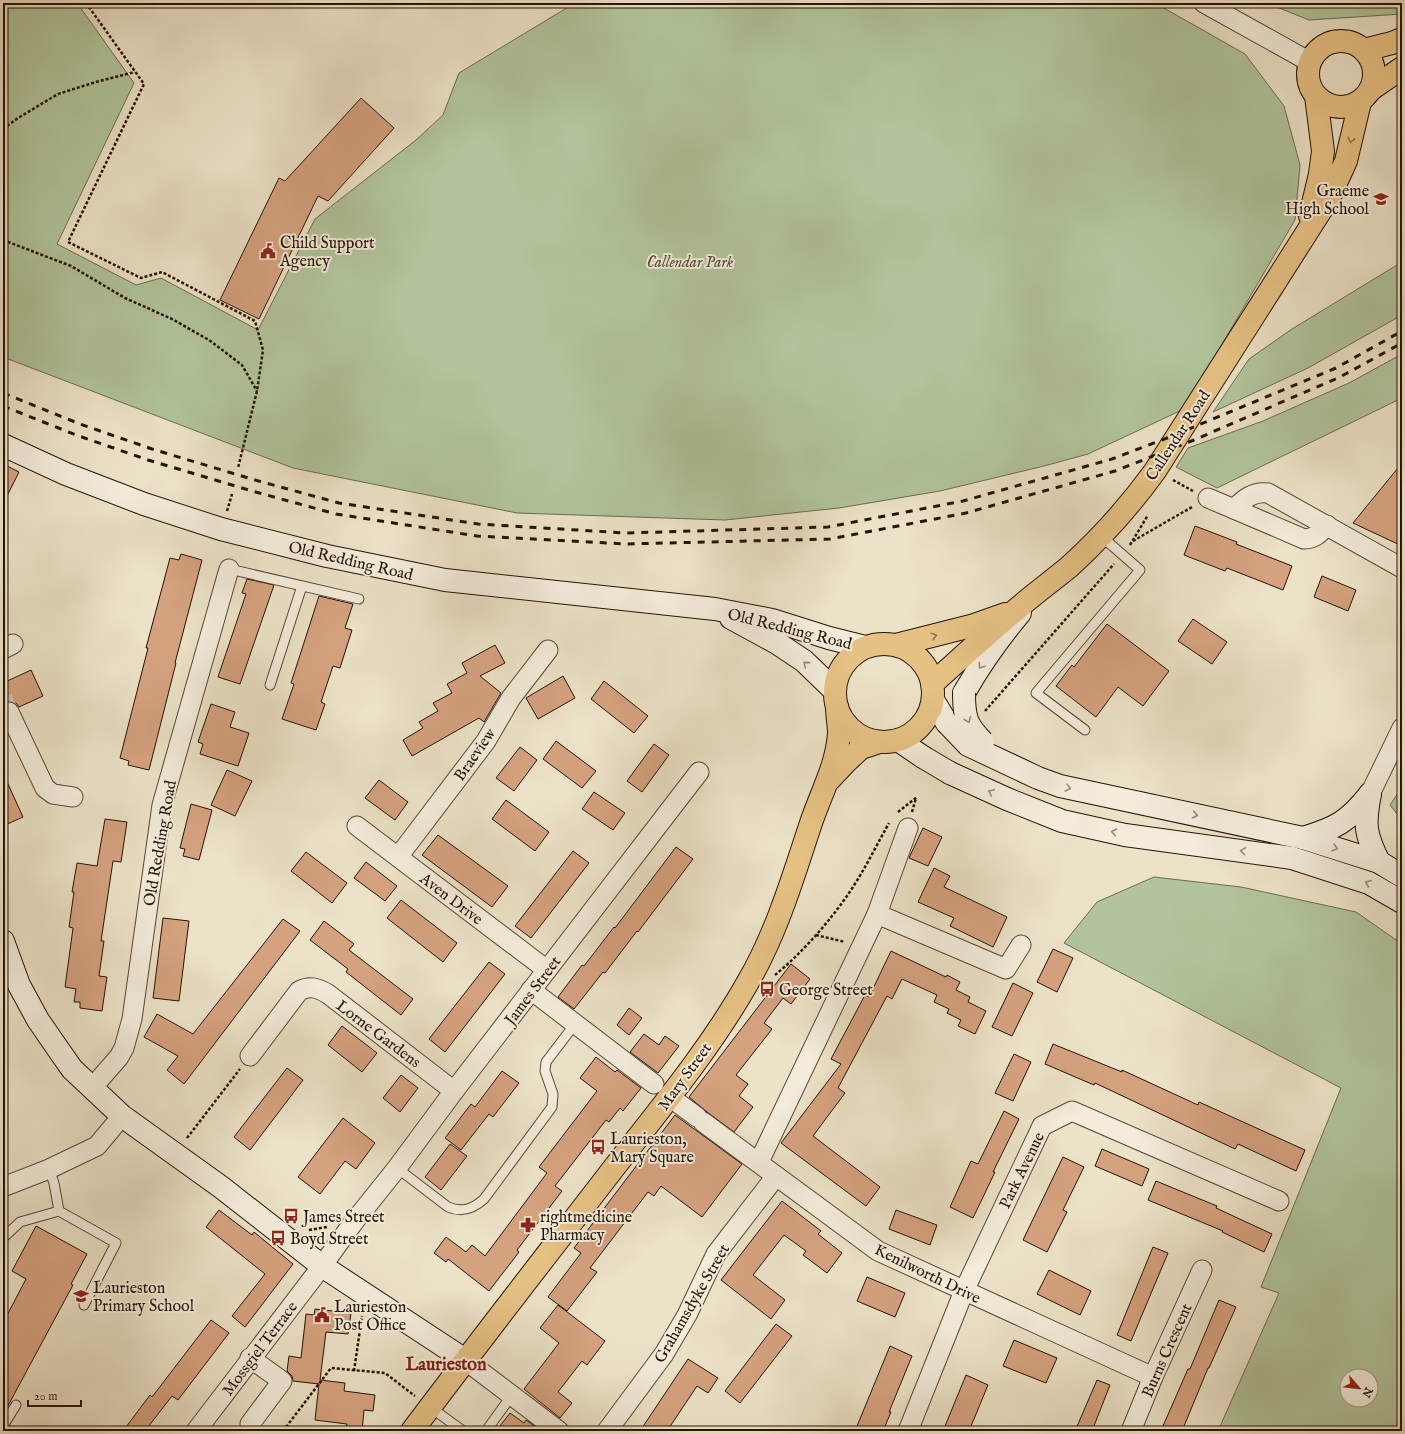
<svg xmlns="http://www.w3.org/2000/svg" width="1405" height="1434" font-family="'IM FELL English',serif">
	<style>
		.green { fill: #b1c49b; stroke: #6c6b50; fill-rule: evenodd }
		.building { fill: #d5a27f; stroke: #261206 }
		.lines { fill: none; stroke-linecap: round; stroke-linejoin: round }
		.street-tunnel { stroke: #cec3aa; stroke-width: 19; stroke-dasharray: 19 10; stroke-linecap: butt }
		.lane-casing { stroke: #584636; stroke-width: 11 }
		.street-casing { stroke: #584636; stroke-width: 21 }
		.secondary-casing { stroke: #261206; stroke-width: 24 }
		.primary-casing { stroke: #261206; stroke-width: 24 }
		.path { stroke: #261206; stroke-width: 2.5; stroke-dasharray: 3 2; stroke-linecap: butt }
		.lane { stroke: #f3ecdb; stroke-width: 9 }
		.street { stroke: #f3ecdb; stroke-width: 19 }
		.secondary { stroke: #f3ecdb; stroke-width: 22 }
		.primary { stroke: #e6c184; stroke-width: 22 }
		.rail { stroke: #261206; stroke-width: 3; stroke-dasharray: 7 7; stroke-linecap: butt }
		.secondary-bridge-casing { stroke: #261206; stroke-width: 24; stroke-linecap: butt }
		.secondary-bridge { stroke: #f3ecdb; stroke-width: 22 }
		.oneway { stroke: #90724b }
		.oneway2 { stroke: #978a7b }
		.labels { text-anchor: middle; stroke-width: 4; stroke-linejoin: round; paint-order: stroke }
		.poi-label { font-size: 16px; fill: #261206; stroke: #f3ecdb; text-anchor: start }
		.park-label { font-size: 16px; font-style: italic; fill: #57503a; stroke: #f3ecdb }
		.street-label { font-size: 16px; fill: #261206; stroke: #f3ecdb }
		.quarter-label { font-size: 18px; font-weight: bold; fill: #7a1f14; stroke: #f3ecdb }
	</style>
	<rect width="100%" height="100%" fill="#ece2c7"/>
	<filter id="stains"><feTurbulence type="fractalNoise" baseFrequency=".005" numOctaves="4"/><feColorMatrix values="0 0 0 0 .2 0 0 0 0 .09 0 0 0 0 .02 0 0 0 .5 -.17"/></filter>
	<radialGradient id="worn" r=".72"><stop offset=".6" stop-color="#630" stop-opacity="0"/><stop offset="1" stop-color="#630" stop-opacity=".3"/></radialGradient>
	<g class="green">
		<polygon points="3,3 77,3 134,83 57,244 136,285 161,278 258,330 315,219 416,140 443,115 459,73 575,3 1155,3 1245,54 1284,106 1300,165 1295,220 1184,409 1088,454 1044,466 940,491 839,508 725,520 517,513 293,468 3,357"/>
		<polygon points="1267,3 1402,3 1402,14 1309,20"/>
		<polygon points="1402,262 1402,315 1308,368 1213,412 1249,359 1292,329"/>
		<polygon points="1402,354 1402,398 1217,488 1176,467 1188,448 1263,421 1349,383"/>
		<polygon points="1402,787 1402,820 1390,805"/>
		<path d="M1154,877L1241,887L1356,912L1402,944V1431H1218L1279,1293L1261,1287L1341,1088L1064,943L1097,902ZM1347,1376H1371V1400H1347Z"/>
	</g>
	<g class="building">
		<polygon points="361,98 394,128 328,201 318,196 259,319 220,300 279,178 285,181"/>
		<polygon points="1402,463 1402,546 1353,523"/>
		<polygon points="3,464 19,472 3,504"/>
		<polygon points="1195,526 1237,542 1236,544 1292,566 1283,590 1227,568 1225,571 1184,555"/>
		<polygon points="181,554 202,560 175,663 176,663 149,770 128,765 129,761 120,758 148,648 146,648 170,558 179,560"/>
		<polygon points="1322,576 1356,590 1348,611 1314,597"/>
		<polygon points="247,579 274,585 240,684 218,677 246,594 242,593"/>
		<polygon points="319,596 353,604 345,628 352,630 340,668 333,666 321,702 325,704 316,730 282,719 294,684 291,683"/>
		<polygon points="1193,619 1227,642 1212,664 1178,641"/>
		<polygon points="1107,624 1169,671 1143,706 1118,687 1096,717 1056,686 1072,665 1074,667"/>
		<polygon points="495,645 505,663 480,676 501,693 484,722 479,718 412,756 403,740 423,728 419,722 438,711 433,703 452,693 447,684 467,673 462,663"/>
		<polygon points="31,670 43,696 19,707 16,703 10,701 3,703 3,683"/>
		<polygon points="563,676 575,698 538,719 526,698"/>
		<polygon points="604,681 648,716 634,733 591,699"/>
		<polygon points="211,704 235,712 230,727 249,733 238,766 200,754 203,744 198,742"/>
		<polygon points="556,741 596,771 582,788 543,759"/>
		<polygon points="654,744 669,755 642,792 627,781"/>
		<polygon points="520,747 537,760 514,791 496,778"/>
		<polygon points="227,770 252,781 235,816 211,805"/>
		<polygon points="3,773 23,817 3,826"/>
		<polygon points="379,780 408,802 395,820 365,798"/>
		<polygon points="594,792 625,813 613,830 582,809"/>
		<polygon points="506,800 549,832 535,851 492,819"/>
		<polygon points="191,804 212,810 199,860 183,856 185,849 180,848"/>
		<polygon points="105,819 127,822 121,862 113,861 101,941 104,941 99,976 107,977 102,1011 80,1008 80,1002 74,1002 76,989 65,987 73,928 69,927 74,892 72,892 77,863 97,866"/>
		<polygon points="923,828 942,837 928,866 909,858"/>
		<polygon points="438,835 508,886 492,907 422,855"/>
		<polygon points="676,847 693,859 638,932 637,931 605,973 603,972 574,1009 558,997 582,965 584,966 614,927 615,928"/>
		<polygon points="573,851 589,863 531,938 515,926"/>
		<polygon points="306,852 347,883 332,903 291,871"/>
		<polygon points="366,862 397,886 385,901 354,878"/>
		<polygon points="934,868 950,876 944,887 1007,917 993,947 950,926 954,918 918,902"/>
		<polygon points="401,900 457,943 443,962 387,918"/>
		<polygon points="163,918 189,921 179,1001 153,998"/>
		<polygon points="283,919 300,931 184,1084 167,1070 178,1056 144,1037 157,1014 193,1034"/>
		<polygon points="324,921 354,944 349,950 413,999 401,1015 346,972 348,969 310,940"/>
		<polygon points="1053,949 1073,958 1057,992 1037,982"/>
		<polygon points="891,951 946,977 947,975 960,982 956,990 970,997 968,1002 986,1011 975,1034 958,1026 961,1020 947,1013 949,1009 934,1002 937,995 902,979 892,999 887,996 838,1088 845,1093 813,1136 880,1187 866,1206 781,1143 841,1064 831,1059 865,995 869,997"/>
		<polygon points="489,962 505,974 445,1052 429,1039"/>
		<polygon points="791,964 810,979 791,1004 783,998 764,1023 772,1029 736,1075 748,1084 739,1096 753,1107 734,1132 707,1112 689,1097"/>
		<polygon points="1013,983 1033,993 1012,1036 992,1027"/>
		<polygon points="629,1008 642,1018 629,1035 617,1025"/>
		<polygon points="342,1026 377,1053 362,1072 328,1045"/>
		<polygon points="644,1034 659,1045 665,1036 679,1046 658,1073 630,1052"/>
		<polygon points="1053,1044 1122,1072 1122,1070 1198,1105 1199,1102 1305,1150 1296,1171 1238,1144 1235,1149 1095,1083 1094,1085 1045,1064"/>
		<polygon points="1014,1054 1031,1062 1013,1101 995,1093"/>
		<polygon points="596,1057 615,1072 617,1070 641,1088 623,1111 620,1108 609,1122 606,1120 555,1186 562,1191 517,1250 519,1252 489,1291 448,1259 446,1262 434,1253 446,1237 466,1252 472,1245 485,1256 547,1173 539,1167 597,1091 580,1078"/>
		<polygon points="287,1068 303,1080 250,1150 234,1137"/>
		<polygon points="502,1071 519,1083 493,1117 489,1114 461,1150 445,1138 471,1104 475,1107"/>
		<polygon points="401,1075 418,1088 400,1112 383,1098"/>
		<polygon points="1004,1111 1019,1119 993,1172 995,1172 973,1218 950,1207 971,1161 978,1164"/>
		<polygon points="675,1115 742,1164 702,1217 661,1186 654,1196 648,1192 590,1268 597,1272 567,1311 548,1297 581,1253 574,1248"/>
		<polygon points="343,1118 375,1143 356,1169 345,1161 320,1194 298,1177"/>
		<polygon points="450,1144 467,1156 441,1190 425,1177"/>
		<polygon points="1102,1149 1149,1169 1142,1186 1095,1166"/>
		<polygon points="1063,1157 1084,1167 1063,1210 1067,1212 1047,1252 1023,1240"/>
		<polygon points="1156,1181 1217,1206 1216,1208 1272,1234 1264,1252 1222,1232 1223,1231 1148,1200"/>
		<polygon points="782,1201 821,1231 818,1234 842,1253 827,1273 803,1255 806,1251 784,1235 753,1275 785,1300 771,1319 721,1280"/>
		<polygon points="219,1210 252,1235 254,1232 293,1264 245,1327 232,1316 265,1274 206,1227"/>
		<polygon points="896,1210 937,1225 930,1245 889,1229"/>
		<polygon points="36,1226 87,1254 71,1284 73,1285 3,1415 3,1323 26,1279 12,1271"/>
		<polygon points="1153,1247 1168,1253 1131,1341 1117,1335"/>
		<polygon points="1049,1270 1091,1291 1080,1315 1037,1294"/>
		<polygon points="867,1277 905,1293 895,1317 857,1301"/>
		<polygon points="1219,1300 1236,1307 1209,1368 1208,1368 1182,1431 1174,1431 1163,1426 1188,1369 1190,1369"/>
		<polygon points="558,1305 605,1341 587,1365 582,1361 558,1392 572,1403 560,1418 524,1389 559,1343 540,1328"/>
		<polygon points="315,1309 351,1313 348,1334 326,1332 320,1380 345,1383 344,1391 375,1395 373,1411 364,1410 362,1431 346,1429 347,1424 315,1420 319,1384 293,1381 292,1376 287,1371 289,1356 301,1358 306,1314 314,1315"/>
		<polygon points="211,1320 229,1333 178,1400 172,1396 145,1431 123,1431 150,1395 152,1397"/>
		<polygon points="776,1324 792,1336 740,1403 725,1391"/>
		<polygon points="1014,1340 1057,1358 1046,1383 1003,1366"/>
		<polygon points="890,1346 912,1356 889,1412 891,1412 883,1431 855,1431"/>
		<polygon points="688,1359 718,1378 708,1393 697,1386 667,1431 640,1431"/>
		<polygon points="966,1375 988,1385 969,1431 943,1431"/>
		<polygon points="1097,1380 1110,1385 1092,1431 1075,1431"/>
		<polygon points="510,1413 524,1423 526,1420 541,1431 496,1431"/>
	</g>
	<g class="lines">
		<polyline class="street-tunnel" points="3,698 9,712"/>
		<g class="lane-casing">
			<g id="lane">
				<polyline points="229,569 359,599"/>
				<polyline points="270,685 302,586"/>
				<polyline points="1085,730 1036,693 1140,570 1101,536"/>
				<path d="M397,1168L448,1207C462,1213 473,1209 484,1199L552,1107L553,1094L545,1071L546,1062L575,1024"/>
				<polyline points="49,1169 54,1183 59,1211 116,1243 84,1305"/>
				<polyline points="3,1238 20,1222 59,1211"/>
				<polyline points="430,1407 463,1431"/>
				<polyline points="3,1426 16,1405"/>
				<polyline points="486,1431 512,1395"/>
			</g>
		</g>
		<g class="street-casing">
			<g id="street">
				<polyline points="1204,3 1310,62"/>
				<path d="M1208,498L1234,509C1244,499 1253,491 1268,493L1402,568"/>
				<path d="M1234,509L1304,539C1315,539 1320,533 1327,525"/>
				<polyline points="3,649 13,644"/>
				<polyline points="9,712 45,788 53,794 73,797"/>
				<polyline points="1370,794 1402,728"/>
				<polyline points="357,826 547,970"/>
				<polyline points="398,857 486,741 511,698 548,650"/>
				<polyline points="877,914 1006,969 1021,945"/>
				<polyline points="531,990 654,1084"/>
				<path d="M250,1056L299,991C310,985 318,988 328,994L454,1091"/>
				<polyline points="92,1088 119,1057 124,1048 132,1019 162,805 229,569"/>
				<polyline points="670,1097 697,1117"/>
				<polyline points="703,1122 878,1251 1153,1377"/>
				<polyline points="759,1162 877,914 908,828"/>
				<polyline points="3,1187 49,1169 97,1146 122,1116"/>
				<polyline points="465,1360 559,1431"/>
				<polyline points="250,1424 282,1381 250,1358"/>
				<polyline points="196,1431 322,1266 353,1223 397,1168 454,1091 699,772"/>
				<polyline points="607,1431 664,1354 687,1315 716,1254 776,1176"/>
				<polyline points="908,1431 964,1291 1042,1126 1072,1111 1279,1201"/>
				<polyline points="1131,1431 1153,1377 1202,1270"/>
			</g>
		</g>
		<g class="secondary-casing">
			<g id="secondary">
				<polyline points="3,445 66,474 144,504 221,529 327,556 445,580 715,609 772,620 829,638 865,647"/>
				<polyline points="731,618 777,643 804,661 834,690"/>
				<path d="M964,693C980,665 999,638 1020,613"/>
				<polyline points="933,700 947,723"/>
				<polyline points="898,740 923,757"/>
				<polyline points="968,745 1038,778 1060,786 1303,838 1379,862 1402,876"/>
				<polyline points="950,773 1007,799 1062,821 1125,835 1292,858 1369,883 1402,902"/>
				<path d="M1370,794C1364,825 1365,834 1379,862"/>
				<path d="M1303,838C1336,828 1348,822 1370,794"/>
				<polyline points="3,941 19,985 38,1020 58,1049 72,1069 122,1116 221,1187 322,1266 465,1360"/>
			</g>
		</g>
		<g class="primary-casing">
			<g id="primary">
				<circle cx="1341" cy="74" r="33"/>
				<polyline points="1364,50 1392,43 1402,39"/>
				<polyline points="1370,90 1402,68"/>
				<polyline points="1310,216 1320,174 1323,151 1316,96"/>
				<circle cx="884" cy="693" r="49"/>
				<polyline points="896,645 971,626 1005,614"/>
				<path d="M932,684C960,659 988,633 1017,609C1034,594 1052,581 1069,567C1102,537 1129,507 1155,471L1330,196L1346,161L1360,102"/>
				<polyline points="830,779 846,762 861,748 879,742"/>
				<path d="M412,1431C478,1343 546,1256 613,1169C660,1109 710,1049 748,982C777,932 793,877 811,823C821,793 837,765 839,733C839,725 837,716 837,707"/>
			</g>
		</g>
		<g class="path">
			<polyline points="86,3 144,84 68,242 141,278 162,272 255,321 263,350 257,391 238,468"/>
			<polyline points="3,129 18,118 58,94 96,82 135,72"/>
			<polyline points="3,240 71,266 125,298 172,319 209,340 242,365 257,391"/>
			<polyline points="1173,480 1193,491"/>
			<polyline points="227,511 232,494"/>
			<polyline points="1133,541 1192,507"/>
			<polyline points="1130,545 1148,515"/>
			<polyline points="985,711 1114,564"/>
			<polyline points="898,812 917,797"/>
			<polyline points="912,812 916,798"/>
			<polyline points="816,935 845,942"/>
			<path d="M775,975C802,953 830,921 849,893C864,871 876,846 889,823"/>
			<polyline points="187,1138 240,1069"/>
			<polyline points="309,1230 327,1227"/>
			<polyline points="354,1371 362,1316"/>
			<polyline points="283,1431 331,1368 385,1373 415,1396"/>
		</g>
		<use href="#lane" class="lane"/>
		<use href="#street" class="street"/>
		<use href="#secondary" class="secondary"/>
		<use href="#primary" class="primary"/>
		<g class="rail">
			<polyline points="3,393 80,424 152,449 255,480 339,503 478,524 626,533 828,527 963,501 1112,459 1167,438 1336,368 1402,331"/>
			<polyline points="3,406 76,435 148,460 252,491 336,514 477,536 626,544 830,539 966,513 1115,471 1194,440 1340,377 1402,343"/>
		</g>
		<g class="secondary-bridge-casing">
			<g id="secondary-bridge">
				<path d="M964,693C964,717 966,725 983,742"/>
				<polyline points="947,723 968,745"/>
				<polyline points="923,757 950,773"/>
			</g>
		</g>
		<use href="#secondary-bridge" class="secondary-bridge"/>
	</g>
	<defs><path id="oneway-chevron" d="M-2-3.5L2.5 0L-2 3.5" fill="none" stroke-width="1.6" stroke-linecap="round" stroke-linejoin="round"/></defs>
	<g class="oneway">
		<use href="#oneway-chevron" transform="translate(1351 140) rotate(103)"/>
		<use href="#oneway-chevron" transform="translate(934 636) rotate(-15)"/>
	</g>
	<g class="oneway2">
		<use href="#oneway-chevron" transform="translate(806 664) rotate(-139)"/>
		<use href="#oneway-chevron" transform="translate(981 666) rotate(124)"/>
		<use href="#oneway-chevron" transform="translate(968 720) rotate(69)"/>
		<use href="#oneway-chevron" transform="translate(1068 788) rotate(14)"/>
		<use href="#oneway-chevron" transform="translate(991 792) rotate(-155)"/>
		<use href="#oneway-chevron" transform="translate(1195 815) rotate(12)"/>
		<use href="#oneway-chevron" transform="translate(1114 832) rotate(-168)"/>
		<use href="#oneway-chevron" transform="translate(1335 848) rotate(17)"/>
		<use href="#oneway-chevron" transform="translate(1243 851) rotate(-172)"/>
		<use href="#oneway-chevron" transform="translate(1368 883) rotate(-157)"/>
	</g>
	<defs>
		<g id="school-bare" transform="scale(1.2)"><path d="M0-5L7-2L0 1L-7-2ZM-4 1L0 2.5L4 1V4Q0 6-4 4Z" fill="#8f2418" stroke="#f3ecdb" stroke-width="2.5" paint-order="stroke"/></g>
		<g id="civic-bare" transform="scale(1.2)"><path d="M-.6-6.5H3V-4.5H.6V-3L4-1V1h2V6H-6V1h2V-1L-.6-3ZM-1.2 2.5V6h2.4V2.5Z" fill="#8f2418" stroke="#f3ecdb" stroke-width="2.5" paint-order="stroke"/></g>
		<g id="bus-bare" transform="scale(1.2)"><path d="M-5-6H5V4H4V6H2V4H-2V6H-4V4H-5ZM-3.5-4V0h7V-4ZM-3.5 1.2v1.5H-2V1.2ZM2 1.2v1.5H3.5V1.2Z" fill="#8f2418" stroke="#f3ecdb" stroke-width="2.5" paint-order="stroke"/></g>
		<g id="pharmacy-bare" transform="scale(1.2)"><path d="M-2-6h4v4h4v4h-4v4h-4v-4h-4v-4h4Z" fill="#8f2418" stroke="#f3ecdb" stroke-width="2.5" paint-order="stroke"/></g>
	</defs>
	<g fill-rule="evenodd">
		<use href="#school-bare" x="1381" y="199"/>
		<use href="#civic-bare" x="268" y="251"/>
		<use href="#bus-bare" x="767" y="989"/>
		<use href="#bus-bare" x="598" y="1147"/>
		<use href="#bus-bare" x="291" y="1216"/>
		<use href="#pharmacy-bare" x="528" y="1225"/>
		<use href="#bus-bare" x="278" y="1238"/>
		<use href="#school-bare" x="81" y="1296"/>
		<use href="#civic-bare" x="322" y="1315"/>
	</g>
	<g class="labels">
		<g class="poi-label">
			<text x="1369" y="196" text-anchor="end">Graeme<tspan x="1369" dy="18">High School</tspan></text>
			<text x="280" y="248">Child Support<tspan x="280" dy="18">Agency</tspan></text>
			<text x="779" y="995">George Street</text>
			<text x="610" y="1144">Laurieston,<tspan x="610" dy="18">Mary Square</tspan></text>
			<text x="303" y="1222">James Street</text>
			<text x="540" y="1222">rightmedicine<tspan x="540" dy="18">Pharmacy</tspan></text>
			<text x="290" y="1244">Boyd Street</text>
			<text x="93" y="1293">Laurieston<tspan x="93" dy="18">Primary School</tspan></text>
			<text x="334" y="1312">Laurieston<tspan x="334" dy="18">Post Office</tspan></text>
		</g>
		<g class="park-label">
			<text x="690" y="267">Callendar Park</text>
		</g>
		<g class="street-label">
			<text transform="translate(1177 435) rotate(-57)" y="6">Callendar Road</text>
			<text transform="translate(351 560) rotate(13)" y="6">Old Redding Road</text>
			<text transform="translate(790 628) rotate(14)" y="6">Old Redding Road</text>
			<text transform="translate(474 754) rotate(-55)" y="6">Braeview</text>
			<text transform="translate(159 843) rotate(-80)" y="6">Old Redding Road</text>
			<text transform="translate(452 898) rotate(37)" y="6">Aven Drive</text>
			<text transform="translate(532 990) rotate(-53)" y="6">James Street</text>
			<text transform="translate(379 1033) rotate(37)" y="6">Lorne Gardens</text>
			<text transform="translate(684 1076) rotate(-54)" y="6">Mary Street</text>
			<text transform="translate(1021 1170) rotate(-64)" y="6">Park Avenue</text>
			<text transform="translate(928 1273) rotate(26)" y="6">Kenilworth Drive</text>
			<text transform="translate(691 1303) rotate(-60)" y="6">Grahamsdyke Street</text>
			<text transform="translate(259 1348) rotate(-53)" y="6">Mossgiel Terrace</text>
			<text transform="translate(1166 1350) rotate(-66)" y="6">Burns Crescent</text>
		</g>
		<g class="quarter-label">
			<text x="446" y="1370">Laurieston</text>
		</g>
	</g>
	<rect width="1405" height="1434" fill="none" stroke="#ece2c7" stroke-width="16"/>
	<rect x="4" y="4" width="1397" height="1426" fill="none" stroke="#261206" stroke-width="2"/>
	<rect x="8" y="8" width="1389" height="1418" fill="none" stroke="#261206"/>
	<g transform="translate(1359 1388) rotate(118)"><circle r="19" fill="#f3ecdb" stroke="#a19586"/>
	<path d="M0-3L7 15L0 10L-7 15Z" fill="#8f2418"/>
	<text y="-6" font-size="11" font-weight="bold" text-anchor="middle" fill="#261206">N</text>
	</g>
	<path d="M28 1400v6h53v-6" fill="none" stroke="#261206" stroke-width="2"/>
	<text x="34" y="1400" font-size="12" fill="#261206" stroke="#f3ecdb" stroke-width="3" paint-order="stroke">20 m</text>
	<rect width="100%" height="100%" filter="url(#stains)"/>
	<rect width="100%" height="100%" fill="url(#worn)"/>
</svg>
